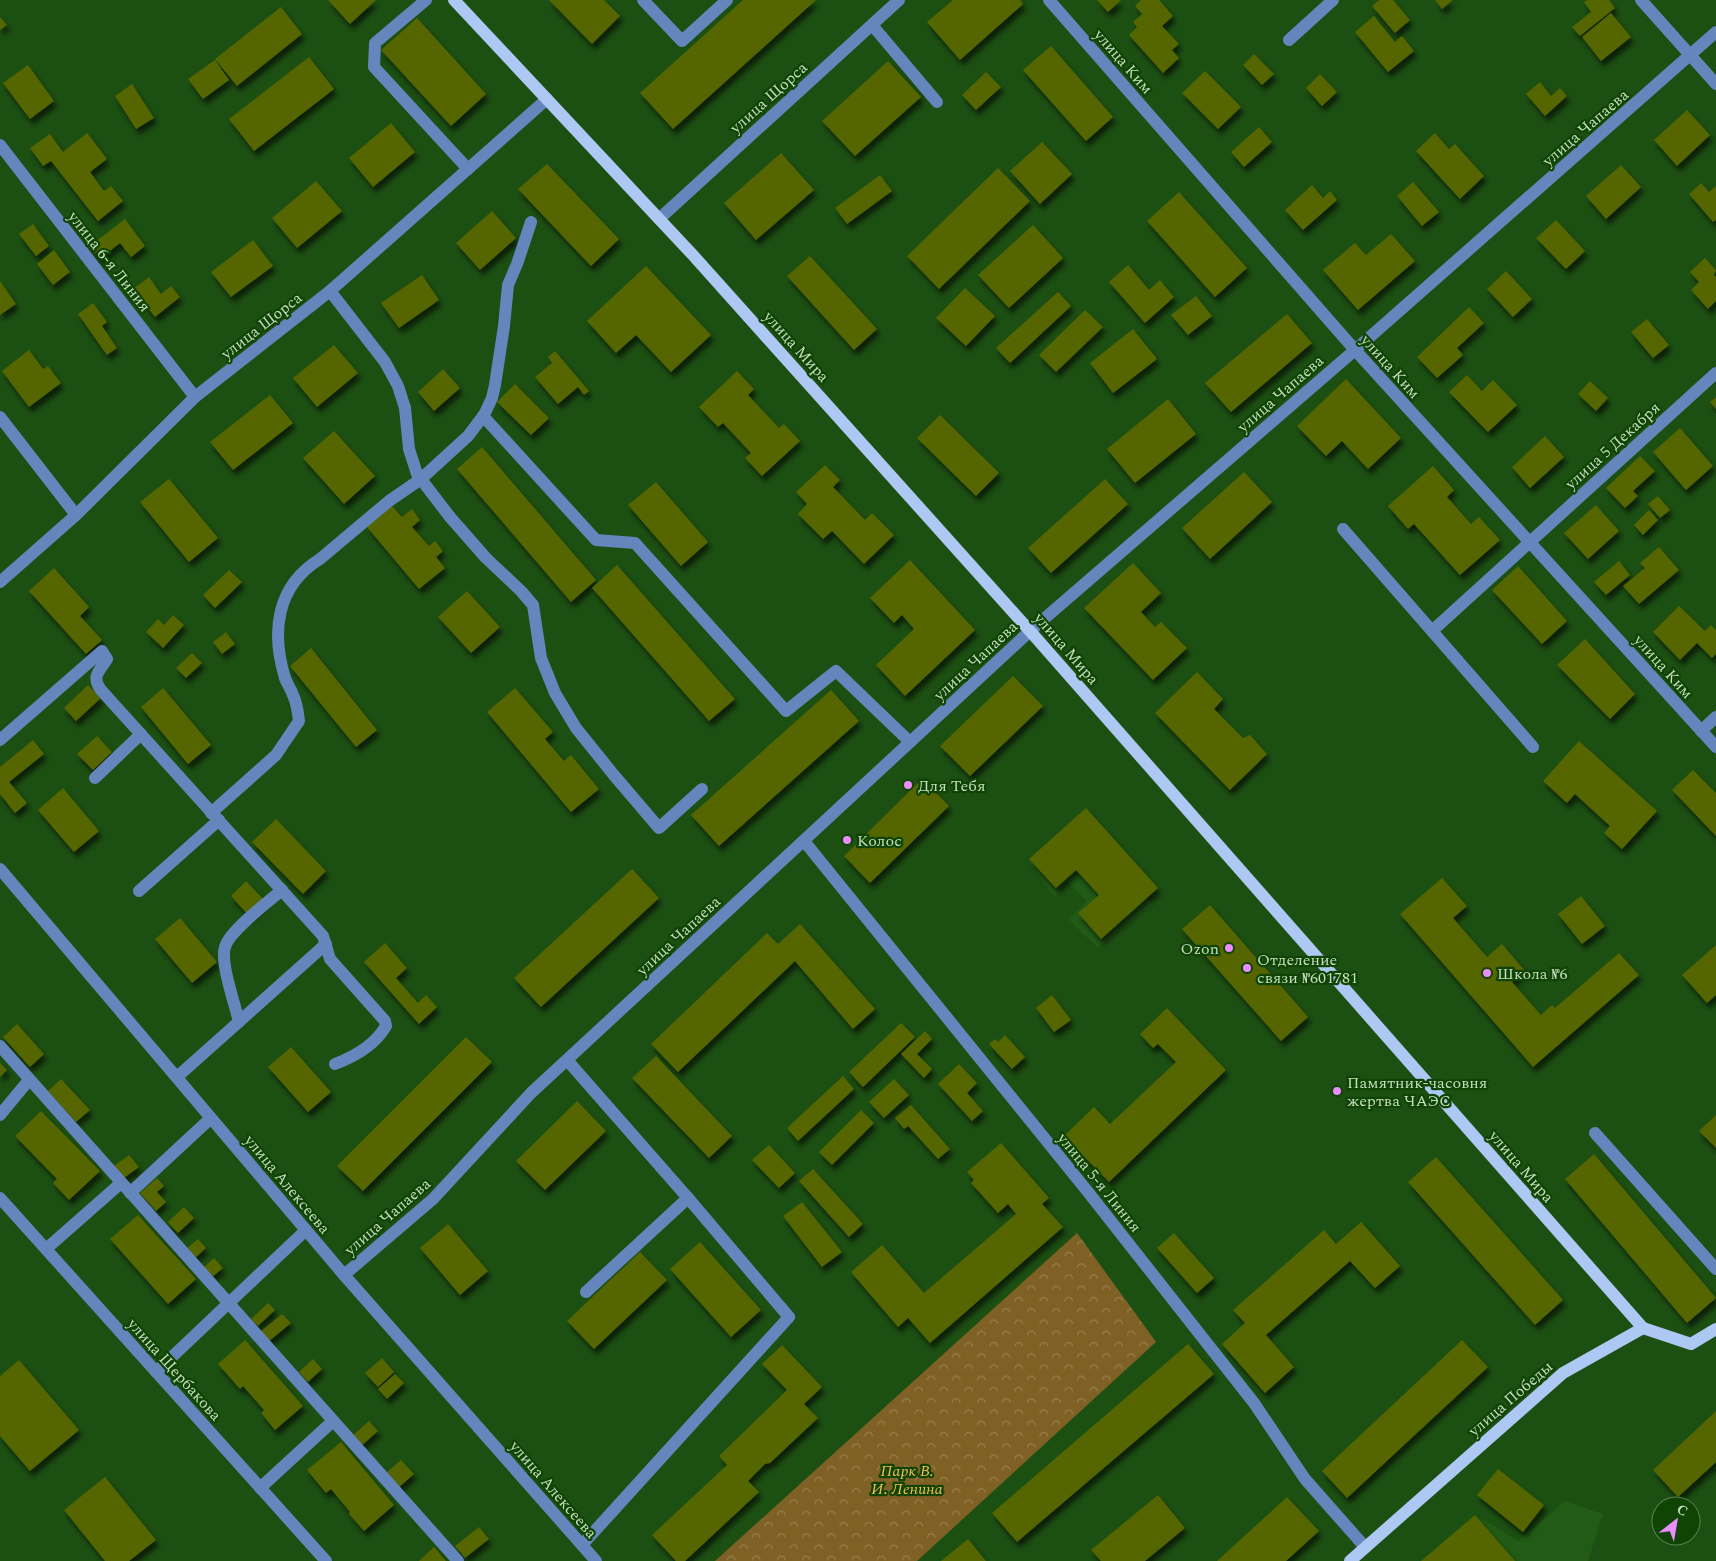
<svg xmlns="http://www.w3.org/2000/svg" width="1716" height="1561" font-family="Spectral,serif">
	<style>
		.built { fill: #215b16 }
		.park { fill: url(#park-crowns) }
		.building { fill: #546500; filter: url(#shadow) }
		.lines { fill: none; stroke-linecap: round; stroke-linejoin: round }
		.minor { stroke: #6586bc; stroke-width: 12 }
		.major { stroke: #aec8f4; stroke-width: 12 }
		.poi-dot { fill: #ea8dfd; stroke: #104404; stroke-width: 2 }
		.labels { text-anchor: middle; stroke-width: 4.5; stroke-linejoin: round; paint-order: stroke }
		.street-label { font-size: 16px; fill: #c3debd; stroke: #104404 }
		.poi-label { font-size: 16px; fill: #c3debd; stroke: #104404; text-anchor: start }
		.park-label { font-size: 16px; font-style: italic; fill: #f5bd52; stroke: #104404 }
	</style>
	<defs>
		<pattern id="park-crowns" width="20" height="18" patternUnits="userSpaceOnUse" patternTransform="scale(1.25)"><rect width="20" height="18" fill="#806125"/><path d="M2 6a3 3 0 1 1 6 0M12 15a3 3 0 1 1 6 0" fill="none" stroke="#967f4d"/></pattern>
		<filter id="shadow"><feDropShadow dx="3" dy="5.5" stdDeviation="2.5" flood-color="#0009"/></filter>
	</defs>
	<rect width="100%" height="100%" fill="#1c4f12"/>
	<g class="built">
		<polygon points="1078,819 1152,904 1098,948 1068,919 1087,901 1066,881 1055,898 1029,862"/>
		<polygon points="1565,1501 1603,1514 1588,1561 1439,1561 1481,1518 1518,1541"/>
	</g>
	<polygon class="park" points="1077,1233 1156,1342 917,1561 715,1561"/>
	<g class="building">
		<polygon points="328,0 376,0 350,24"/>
		<polygon points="549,0 604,0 620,16 592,44"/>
		<polygon points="743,0 816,0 673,129 640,93"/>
		<polygon points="953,0 1020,0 1023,4 960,60 927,22"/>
		<polygon points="1097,0 1121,0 1108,12"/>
		<polygon points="1141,0 1159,0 1173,16 1162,26 1179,44 1172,50 1179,58 1163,73 1129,35 1137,27 1133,22 1142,14 1135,6"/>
		<polygon points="1379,0 1393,0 1410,20 1395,33 1372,6"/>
		<polygon points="1435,0 1453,0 1442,9"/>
		<polygon points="1587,0 1609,0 1615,8 1580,36 1572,27 1591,12 1584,2"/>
		<polygon points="281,7 302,34 237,86 215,59"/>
		<polygon points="1611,13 1631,37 1601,61 1582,37"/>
		<polygon points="1374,16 1395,42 1402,36 1414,51 1388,72 1355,32"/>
		<polygon points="0,17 7,25 0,30"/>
		<polygon points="417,18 486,94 451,126 381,50"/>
		<polygon points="1051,46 1113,117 1086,141 1023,70"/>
		<polygon points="1254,54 1274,74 1262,85 1243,65"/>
		<polygon points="309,57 334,89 254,151 229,119"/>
		<polygon points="215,60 229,80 203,99 188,79"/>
		<polygon points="888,61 921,97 855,156 822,121"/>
		<polygon points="28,65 54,101 30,119 3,83"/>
		<polygon points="1205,71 1241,107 1218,129 1182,93"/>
		<polygon points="986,72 1001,87 976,110 962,95"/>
		<polygon points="1320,74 1337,92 1322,106 1306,88"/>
		<polygon points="1540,82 1551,96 1560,88 1567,96 1545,116 1526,94"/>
		<polygon points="132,84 154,118 136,129 115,96"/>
		<polygon points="1687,110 1710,135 1677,166 1654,140"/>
		<polygon points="391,123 415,152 373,187 349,158"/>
		<polygon points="1259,127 1272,142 1244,167 1231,152"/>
		<polygon points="87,133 107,159 90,172 104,191 111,186 123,201 98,221 51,161 43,166 30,148 50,134 63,152"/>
		<polygon points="1435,133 1449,149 1455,144 1484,176 1460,199 1416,151"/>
		<polygon points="1042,142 1072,174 1040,204 1010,171"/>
		<polygon points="781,153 814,190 756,240 724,203"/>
		<polygon points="547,164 619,239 591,266 518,189"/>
		<polygon points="1621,165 1641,187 1606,219 1586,196"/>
		<polygon points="998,168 1030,201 939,289 907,256"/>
		<polygon points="880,175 892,191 847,224 835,208"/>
		<polygon points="316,181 342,211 297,248 272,218"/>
		<polygon points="1413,182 1439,212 1422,226 1397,196"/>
		<polygon points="1701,183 1709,192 1716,186 1716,220 1713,222 1689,194"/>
		<polygon points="1312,185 1323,198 1330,191 1337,200 1303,230 1285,210"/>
		<polygon points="1179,192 1247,268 1215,297 1147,221"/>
		<polygon points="492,211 516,238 480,270 456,243"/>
		<polygon points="125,219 145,246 131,257 120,243 100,259 90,246"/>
		<polygon points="1556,220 1585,251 1566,269 1536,238"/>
		<polygon points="33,224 49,246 36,256 19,234"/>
		<polygon points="1033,225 1063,258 1009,308 978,275"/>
		<polygon points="1391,234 1415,261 1358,310 1323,270 1355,243 1366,255"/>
		<polygon points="253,240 273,266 231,297 211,272"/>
		<polygon points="54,250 70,272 53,285 37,264"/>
		<polygon points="810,256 877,329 854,350 787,276"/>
		<polygon points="1705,258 1716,270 1714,275 1716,277 1716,301 1708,309 1691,290 1699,282 1690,272"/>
		<polygon points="1128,265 1149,290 1160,280 1174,297 1145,323 1109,282"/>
		<polygon points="646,266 711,335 671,372 636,335 616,353 587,321"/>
		<polygon points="1506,271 1532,299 1513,317 1487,289"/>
		<polygon points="422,275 439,300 399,328 381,303"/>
		<polygon points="149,277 161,294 171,286 180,297 155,317 133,289"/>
		<polygon points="0,281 16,304 0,315"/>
		<polygon points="965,288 995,316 966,346 936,318"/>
		<polygon points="1058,292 1071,306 1010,363 996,348"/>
		<polygon points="1196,296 1212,316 1188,335 1171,315"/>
		<polygon points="93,303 107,322 102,326 117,348 107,355 78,314"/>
		<polygon points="1469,307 1484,323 1457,348 1463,355 1437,378 1417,357"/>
		<polygon points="1085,310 1103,327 1056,372 1039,355"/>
		<polygon points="1287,314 1312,343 1231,412 1205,383"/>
		<polygon points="1647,319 1669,345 1653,358 1631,332"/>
		<polygon points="1133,329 1157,359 1113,393 1090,363"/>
		<polygon points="334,345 358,373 317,407 293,378"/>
		<polygon points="29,350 43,369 48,366 61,383 29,407 2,371"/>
		<polygon points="555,351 589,391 584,395 578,387 558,404 535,377 552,363 548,357"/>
		<polygon points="443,369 460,388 434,411 418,392"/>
		<polygon points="737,371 754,389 748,395 779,428 784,424 800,441 762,476 745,458 751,453 723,423 718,427 699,407"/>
		<polygon points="1467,375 1482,391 1493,380 1517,405 1488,432 1449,392"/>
		<polygon points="1346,379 1401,438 1368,469 1342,441 1326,456 1297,426"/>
		<polygon points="1590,381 1608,398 1596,411 1578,394"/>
		<polygon points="515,384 549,418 531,435 497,402"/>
		<polygon points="270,395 293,423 233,470 210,442"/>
		<polygon points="1716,397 1716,409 1710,402"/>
		<polygon points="1168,399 1196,434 1135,483 1107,449"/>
		<polygon points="940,415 999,473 976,496 917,438"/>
		<polygon points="1680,428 1713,466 1686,490 1653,452"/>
		<polygon points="334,431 375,476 344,504 303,458"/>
		<polygon points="1545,436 1564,457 1530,488 1512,467"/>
		<polygon points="482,447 596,580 571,602 457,469"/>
		<polygon points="1640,456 1655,471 1633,491 1638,496 1625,508 1606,488"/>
		<polygon points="825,465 840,480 833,487 865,520 872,513 894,535 864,564 832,531 823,539 798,514 807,504 796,492"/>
		<polygon points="1433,466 1454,490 1447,497 1471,524 1479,517 1500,540 1460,575 1414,524 1408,529 1388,506"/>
		<polygon points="1244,472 1272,502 1210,559 1182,528"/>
		<polygon points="169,479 218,538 189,562 140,502"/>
		<polygon points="1105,479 1128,504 1051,573 1028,548"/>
		<polygon points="656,482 708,542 681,566 628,505"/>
		<polygon points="1658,496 1670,510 1660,518 1648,504"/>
		<polygon points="1596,505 1619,531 1588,559 1564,533"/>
		<polygon points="392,506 402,517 412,509 420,520 412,527 429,546 435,541 443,551 436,557 445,568 419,589 367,527"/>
		<polygon points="1649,510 1658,520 1643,535 1634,525"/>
		<polygon points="1659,547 1679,570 1639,604 1623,586 1645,568 1640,563"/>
		<polygon points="910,560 975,630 905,696 876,665 914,629 902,615 894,623 870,598"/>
		<polygon points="1619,561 1630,575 1606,595 1594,582"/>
		<polygon points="1133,563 1161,593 1141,612 1155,627 1161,622 1187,648 1153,680 1084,608"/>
		<polygon points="617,565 735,699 709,721 592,588"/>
		<polygon points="1518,566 1567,621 1542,644 1492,590"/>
		<polygon points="54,568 89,607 80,616 102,640 86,654 29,591"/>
		<polygon points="229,570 242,582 215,608 203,595"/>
		<polygon points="467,591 500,627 471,653 438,617"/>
		<polygon points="1679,606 1705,631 1711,625 1716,630 1716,654 1712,658 1697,643 1680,660 1653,632"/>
		<polygon points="173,615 184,625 163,648 146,632 158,619 164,625"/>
		<polygon points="226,632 235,644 222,654 213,642"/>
		<polygon points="1585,639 1635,694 1610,719 1557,665"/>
		<polygon points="311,648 377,730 356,747 290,666"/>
		<polygon points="192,653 202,663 186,678 176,668"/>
		<polygon points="1197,672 1223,699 1214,709 1243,738 1250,735 1267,754 1230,790 1155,713"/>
		<polygon points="1013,676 1043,706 970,776 940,746"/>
		<polygon points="88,685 101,698 76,721 64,708"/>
		<polygon points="163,688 211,745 188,764 141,707"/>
		<polygon points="515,688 553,732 545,739 564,761 571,755 599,789 571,812 487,712"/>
		<polygon points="831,690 859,721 719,846 691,815"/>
		<polygon points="97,736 112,752 93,770 77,754"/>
		<polygon points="33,740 44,754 9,782 27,803 15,813 0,794 0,767"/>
		<polygon points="1579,741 1657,811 1622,849 1604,833 1610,826 1575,794 1567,803 1543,781"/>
		<polygon points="1693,770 1716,793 1716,836 1672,790"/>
		<polygon points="922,779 949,806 870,883 844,856"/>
		<polygon points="63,788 99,831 74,852 38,810"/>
		<polygon points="1086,808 1158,888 1101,939 1078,913 1099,895 1076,870 1056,888 1029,859"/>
		<polygon points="276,819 326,871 303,894 252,842"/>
		<polygon points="632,869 659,898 541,1007 514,978"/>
		<polygon points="1442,878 1467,906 1453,918 1487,957 1502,944 1525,971 1512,982 1541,1015 1552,1005 1555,1008 1619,953 1639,975 1533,1067 1400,914"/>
		<polygon points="246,881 265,901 249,916 231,896"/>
		<polygon points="1581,896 1605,926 1582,944 1558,914"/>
		<polygon points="1210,905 1308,1017 1281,1041 1182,929"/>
		<polygon points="180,918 217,962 192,983 155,939"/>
		<polygon points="800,924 875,1009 853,1029 795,961 678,1072 651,1044 767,933 778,944"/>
		<polygon points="385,943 407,968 396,978 418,1003 426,995 437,1007 419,1024 364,962"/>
		<polygon points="1716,945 1716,995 1707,1003 1682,975"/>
		<polygon points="1052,995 1071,1020 1054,1032 1036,1008"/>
		<polygon points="1167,1008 1226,1070 1109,1182 1064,1136 1094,1107 1110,1124 1176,1062 1158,1044 1153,1048 1140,1034"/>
		<polygon points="901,1023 915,1037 863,1087 849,1072"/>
		<polygon points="17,1024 44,1054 30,1067 3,1037"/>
		<polygon points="925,1031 932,1039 917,1054 932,1069 924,1078 901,1054"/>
		<polygon points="1005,1035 1025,1057 1012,1069 989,1044 995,1039 998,1042"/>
		<polygon points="466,1037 492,1062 363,1191 337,1166"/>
		<polygon points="291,1047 331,1092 308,1112 268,1067"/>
		<polygon points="656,1056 732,1136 709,1158 632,1078"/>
		<polygon points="0,1063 7,1070 0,1077"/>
		<polygon points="959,1064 977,1083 967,1093 983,1111 972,1121 938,1084"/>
		<polygon points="843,1076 854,1089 798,1141 787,1128"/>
		<polygon points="61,1079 90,1110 76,1122 48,1091"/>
		<polygon points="894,1079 909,1095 884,1118 869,1102"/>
		<polygon points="577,1101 606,1131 545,1190 516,1161"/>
		<polygon points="911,1105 950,1149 938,1159 908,1126 904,1129 895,1118"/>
		<polygon points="861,1110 874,1123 832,1165 819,1152"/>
		<polygon points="41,1111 100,1171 69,1200 53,1183 57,1179 15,1136"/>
		<polygon points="1716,1115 1716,1148 1699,1131"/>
		<polygon points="1001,1143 1049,1198 1042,1204 1063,1227 930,1343 908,1318 898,1327 851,1272 882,1245 924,1293 1016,1214 1008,1204 998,1213 971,1183 974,1180 967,1172"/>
		<polygon points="769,1145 795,1173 779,1188 752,1160"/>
		<polygon points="1594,1154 1716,1298 1687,1323 1565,1179"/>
		<polygon points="129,1155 139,1167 124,1178 114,1166"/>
		<polygon points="1436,1157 1563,1300 1535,1325 1408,1182"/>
		<polygon points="813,1169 863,1224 849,1237 799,1181"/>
		<polygon points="157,1178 164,1186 157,1192 166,1202 156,1211 140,1193"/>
		<polygon points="802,1202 842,1252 822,1267 783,1216"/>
		<polygon points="184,1207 194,1218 178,1233 168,1222"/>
		<polygon points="138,1215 196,1279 168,1304 110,1239"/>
		<polygon points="1361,1222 1400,1266 1375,1288 1350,1261 1266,1335 1294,1367 1265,1393 1222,1344 1245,1323 1233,1310 1324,1230 1336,1244"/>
		<polygon points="448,1224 488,1271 460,1295 420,1248"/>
		<polygon points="1174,1233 1214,1278 1197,1293 1157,1248"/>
		<polygon points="198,1239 206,1248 194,1259 186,1249"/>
		<polygon points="700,1242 761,1310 731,1337 670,1269"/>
		<polygon points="640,1252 667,1280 594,1349 567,1321"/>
		<polygon points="214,1258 223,1268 212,1277 204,1267"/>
		<polygon points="268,1303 275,1310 258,1326 251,1319"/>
		<polygon points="282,1314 291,1323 268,1342 260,1332"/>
		<polygon points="245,1340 303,1406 275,1430 261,1413 264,1410 243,1386 240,1389 218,1364"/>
		<polygon points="1462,1340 1488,1367 1347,1498 1322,1471"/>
		<polygon points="1188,1344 1214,1374 1017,1542 992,1513"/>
		<polygon points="782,1345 822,1387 804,1404 818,1418 770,1463 765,1464 748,1481 759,1492 685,1561 676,1561 652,1535 727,1465 719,1456 787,1390 762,1364"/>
		<polygon points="382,1358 394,1372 378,1387 365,1373"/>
		<polygon points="313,1359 322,1369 308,1382 299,1372"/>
		<polygon points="19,1360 79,1430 30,1471 0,1436 0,1376"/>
		<polygon points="395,1374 404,1383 387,1399 378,1389"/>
		<polygon points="1716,1411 1716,1462 1678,1497 1653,1470"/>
		<polygon points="369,1421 378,1431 360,1447 351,1437"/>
		<polygon points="341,1442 394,1505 364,1531 349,1514 350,1512 331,1489 326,1493 307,1470"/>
		<polygon points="401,1460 414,1474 398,1488 385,1474"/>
		<polygon points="1498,1469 1544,1505 1523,1532 1477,1495"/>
		<polygon points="105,1477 156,1540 129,1561 105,1561 64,1510"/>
		<polygon points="1158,1495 1185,1528 1145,1561 1101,1561 1091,1550"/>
		<polygon points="1287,1497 1319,1531 1286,1561 1217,1561"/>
		<polygon points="1475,1515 1515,1561 1421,1561"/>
		<polygon points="479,1527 489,1539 465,1558 455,1546"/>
		<polygon points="968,1539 986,1561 941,1561"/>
		<polygon points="434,1547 446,1561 419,1561"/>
	</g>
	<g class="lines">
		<g class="minor">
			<polyline points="426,0 375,43 374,67 468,169"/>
			<polyline points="643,0 682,41 727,0"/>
			<polyline points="1049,0 1355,350 1716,747"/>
			<polyline points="1641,0 1716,84"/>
			<polyline points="872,25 937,102"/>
			<polyline points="1289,40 1333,0"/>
			<polyline points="0,145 195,397"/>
			<polyline points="659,219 899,0"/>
			<polyline points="330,291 385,362 398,386 405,408 409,449 417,474 450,517 486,558 521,591 533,605 541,658 555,693 576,728 613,774 659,828 702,789"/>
			<polyline points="483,416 596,540 635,543 786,711 836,671 910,742"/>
			<polyline points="0,417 76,515"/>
			<polyline points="1343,529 1533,747"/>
			<polyline points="0,582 76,515 195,397 330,291 547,99"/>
			<polyline points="1432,631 1716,373"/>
			<polyline points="1701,731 1716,717"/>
			<path d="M0,740L102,651L107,659C99,672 91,676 101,690L323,936L330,959L385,1021L386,1026C375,1045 356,1056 335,1064"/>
			<polyline points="95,778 141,734"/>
			<path d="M211,813L276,755L299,721C298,712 297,703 293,695C291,689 287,684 285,678C271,632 276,586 320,559L389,501L421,479L468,436L484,415L492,398L495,385L504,326L508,285L517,264L531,222"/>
			<polyline points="804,841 1088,1192 1254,1403 1305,1479 1365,1547"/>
			<polyline points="0,869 344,1275 596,1561"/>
			<polyline points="139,891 219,820"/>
			<path d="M239,1022C235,1004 220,963 225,947C229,931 268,902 282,890"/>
			<polyline points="0,1046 458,1561"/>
			<polyline points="567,1060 688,1198 586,1292"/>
			<polyline points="177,1077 326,944"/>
			<polyline points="0,1115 29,1080"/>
			<polyline points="1595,1133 1716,1269"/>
			<polyline points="130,1193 211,1118"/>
			<polyline points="0,1198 326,1561"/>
			<polyline points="46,1249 121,1183"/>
			<polyline points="344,1275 433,1199 531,1093 1030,631 1355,350 1716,32"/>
			<polyline points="156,1372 306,1230"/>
			<polyline points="260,1488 333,1421"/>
			<polyline points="582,1545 789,1317 688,1198"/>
		</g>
		<g class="major">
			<polyline points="454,0 691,253 1030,631 1643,1328"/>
			<polyline points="1350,1561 1563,1373 1643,1328 1691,1344 1716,1329"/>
		</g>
	</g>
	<g class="poi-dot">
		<circle cx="908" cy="785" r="5"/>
		<circle cx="847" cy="840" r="5"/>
		<circle cx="1229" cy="948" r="5"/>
		<circle cx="1247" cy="968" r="5"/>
		<circle cx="1487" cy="973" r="5"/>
		<circle cx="1337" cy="1091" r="5"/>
	</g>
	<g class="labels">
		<g class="street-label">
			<text transform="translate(1124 61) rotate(49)" y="6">улица Ким</text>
			<text transform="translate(768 97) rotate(-42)" y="6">улица Щорса</text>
			<text transform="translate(1585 127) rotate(-41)" y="6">улица Чапаева</text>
			<text transform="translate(110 261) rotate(52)" y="6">улица 6-я Линия</text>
			<text transform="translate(261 325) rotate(-38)" y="6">улица Щорса</text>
			<text transform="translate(797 346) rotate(48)" y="6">улица Мира</text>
			<text transform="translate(1391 366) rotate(48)" y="6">улица Ким</text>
			<text transform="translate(1280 393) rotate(-41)" y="6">улица Чапаева</text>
			<text transform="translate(1612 445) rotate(-42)" y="6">улица 5 Декабря</text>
			<text transform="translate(1067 648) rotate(49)" y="6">улица Мира</text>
			<text transform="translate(975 660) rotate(-43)" y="6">улица Чапаева</text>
			<text transform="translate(1664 666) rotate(48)" y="6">улица Ким</text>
			<text transform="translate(678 935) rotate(-43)" y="6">улица Чапаева</text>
			<text transform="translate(1522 1166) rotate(49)" y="6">улица Мира</text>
			<text transform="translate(1100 1182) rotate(51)" y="6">улица 5-я Линия</text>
			<text transform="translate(288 1184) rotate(50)" y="6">улица Алексеева</text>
			<text transform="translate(387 1216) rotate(-41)" y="6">улица Чапаева</text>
			<text transform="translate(175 1369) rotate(48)" y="6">улица Щербакова</text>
			<text transform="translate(1510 1398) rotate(-41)" y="6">улица Победы</text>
			<text transform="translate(554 1489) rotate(49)" y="6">улица Алексеева</text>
		</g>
		<g class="poi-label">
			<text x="918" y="791">Для Тебя</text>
			<text x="857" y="846">Колос</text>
			<text x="1219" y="954" text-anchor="end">Ozon</text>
			<text x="1257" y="965">Отделение<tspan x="1257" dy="18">связи №601781</tspan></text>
			<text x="1497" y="979">Школа №6</text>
			<text x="1347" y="1088">Памятник-часовня<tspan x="1347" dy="18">жертва ЧАЭС</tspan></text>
		</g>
		<g class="park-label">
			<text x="907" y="1476">Парк В.<tspan x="907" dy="18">И. Ленина</tspan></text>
		</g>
	</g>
	<g transform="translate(1676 1521) rotate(31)"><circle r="24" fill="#104404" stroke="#58824e"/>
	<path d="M0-4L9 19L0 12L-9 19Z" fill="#ea8dfd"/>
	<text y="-8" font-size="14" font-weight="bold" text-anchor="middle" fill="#c3debd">С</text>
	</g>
</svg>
